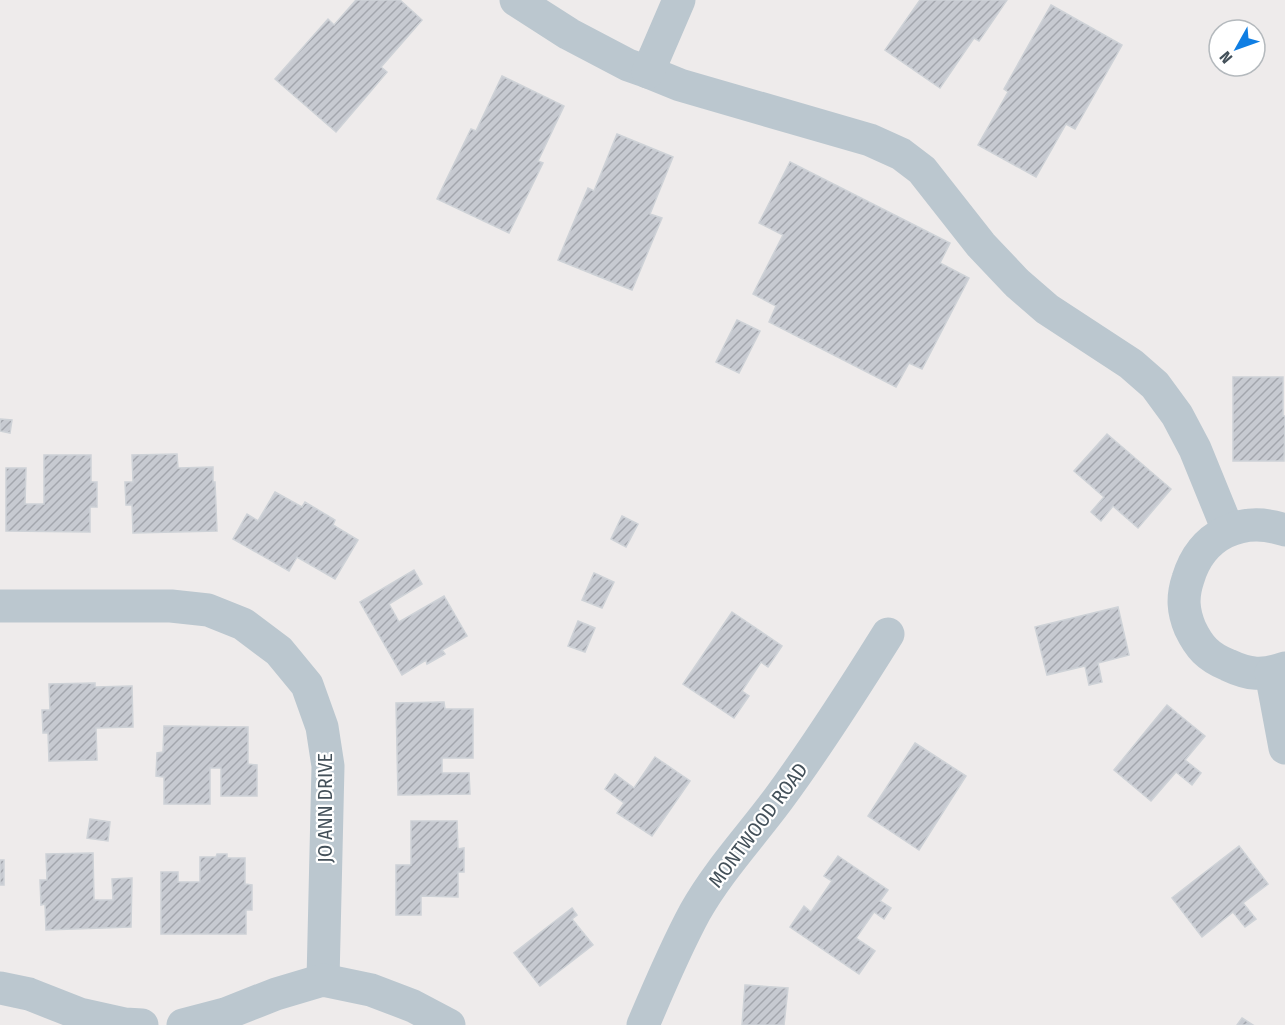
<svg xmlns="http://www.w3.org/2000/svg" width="1285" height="1025" font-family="'Fira Sans Condensed',sans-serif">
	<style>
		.building { fill: url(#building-hatch); stroke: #ced2d7; stroke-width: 1.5 }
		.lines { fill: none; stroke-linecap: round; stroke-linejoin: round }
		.minor { stroke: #bbc7cf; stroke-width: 33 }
		.labels { text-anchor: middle; stroke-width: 4.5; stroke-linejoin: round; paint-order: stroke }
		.street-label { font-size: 20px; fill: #435059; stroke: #fff }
	</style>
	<defs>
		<pattern id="building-hatch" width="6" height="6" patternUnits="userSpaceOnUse" patternTransform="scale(1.5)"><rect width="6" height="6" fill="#c7cad1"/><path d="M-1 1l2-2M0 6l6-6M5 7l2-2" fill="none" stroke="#a3a6ad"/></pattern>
	</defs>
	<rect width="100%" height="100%" fill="#eeebeb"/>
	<g class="building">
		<polygon points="356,0 400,0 422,20 381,67 387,72 336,132 275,79 328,19 334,25"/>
		<polygon points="920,0 1007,0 979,41 974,38 940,88 885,50"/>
		<polygon points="1051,5 1122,45 1075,129 1066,124 1036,177 978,145 1008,92 1004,89"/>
		<polygon points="502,76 564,106 538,161 543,163 509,233 437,199 471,129 476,131"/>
		<polygon points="617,134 673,157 650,214 662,218 632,290 558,260 588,188 594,191"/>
		<polygon points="790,162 950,243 940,263 969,278 922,369 909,363 896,387 769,322 776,306 753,294 783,235 759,223"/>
		<polygon points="737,320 760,331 739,373 716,362"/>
		<polygon points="1233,377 1283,377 1283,416 1285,416 1284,461 1233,461"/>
		<polygon points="0,419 12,420 10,433 0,431"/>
		<polygon points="1107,434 1171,489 1138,528 1113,506 1101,521 1091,512 1104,497 1074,471"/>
		<polygon points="177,454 178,468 213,467 213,482 215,482 217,531 133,533 132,505 126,505 125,482 133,482 132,455"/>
		<polygon points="44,455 91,455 91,482 97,482 97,507 90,507 90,532 6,531 6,468 26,468 25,504 44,504"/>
		<polygon points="275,492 302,507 305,502 335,520 333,525 358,540 335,579 297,557 289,571 233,539 247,514 258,521"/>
		<polygon points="622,516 638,524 626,547 611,539"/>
		<polygon points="414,570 422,584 389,604 399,622 444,596 467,636 442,650 445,654 427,664 426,660 402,675 360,602"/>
		<polygon points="594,573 614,582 602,608 582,600"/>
		<polygon points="1118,607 1129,655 1098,663 1102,682 1089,685 1085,666 1047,675 1035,627"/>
		<polygon points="732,612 782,646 768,667 761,662 742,691 749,696 734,718 683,684"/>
		<polygon points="578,621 595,628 585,652 568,646"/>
		<polygon points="95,683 95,687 132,686 133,727 96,728 97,760 49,761 48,733 43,733 42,710 50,710 49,684"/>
		<polygon points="444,702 445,709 473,709 473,758 442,758 442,773 469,773 470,794 398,795 396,703"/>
		<polygon points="1167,705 1205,736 1185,760 1201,773 1192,785 1176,772 1151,801 1114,770"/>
		<polygon points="164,726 248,727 248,764 257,765 257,796 221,796 221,768 210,768 210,804 164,804 164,777 156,776 157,753 163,752"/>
		<polygon points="915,743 966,776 919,850 868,816"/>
		<polygon points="655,757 690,781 652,836 617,813 624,803 605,789 615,774 634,788"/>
		<polygon points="90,819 110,822 108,841 87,838"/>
		<polygon points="411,821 457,821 458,849 464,848 464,872 458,872 458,897 421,896 421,915 396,915 396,865 411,865"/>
		<polygon points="1239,846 1268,884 1243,903 1256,919 1245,927 1233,912 1202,937 1172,898"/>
		<polygon points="93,853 94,900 113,900 112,879 132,878 131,927 46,930 45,904 41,905 40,880 47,880 46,854"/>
		<polygon points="217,854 227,854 227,858 245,858 245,884 252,885 252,910 246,910 246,934 161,934 161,872 178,872 178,882 200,882 200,857 216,857"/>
		<polygon points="838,856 888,890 880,901 891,908 884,919 874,912 856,938 875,951 859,974 790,927 804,906 811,912 832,881 824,876"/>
		<rect x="0" y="860" width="4" height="25"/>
		<polygon points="572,908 577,915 572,919 593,945 540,986 514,953"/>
		<polygon points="745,985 788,988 784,1025 742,1025"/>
		<polygon points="1242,1018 1253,1025 1237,1025"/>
	</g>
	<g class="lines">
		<g class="minor">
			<polyline points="516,0 569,34 628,65 648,72 680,85 870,140 901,154 922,170 981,245 1017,283 1047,309 1131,364 1155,385 1177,415 1195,449 1228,530"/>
			<polyline points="648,72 679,0"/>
			<path d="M1285,530C1241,515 1201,535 1188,579C1182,597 1183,611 1190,628C1199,647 1208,657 1228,665C1249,675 1263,676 1285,668"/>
			<polyline points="0,606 171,606 208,610 243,624 279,651 307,685 322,727 328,766 323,980"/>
			<polyline points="1271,673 1285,748"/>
			<polyline points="0,988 29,994 80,1014 125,1024 142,1025"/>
			<polyline points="183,1025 225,1014 276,994 323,980 371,990 413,1006 449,1025"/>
			<path d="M643,1025C659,987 675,949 695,912C718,871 751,836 779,798C818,745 853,690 888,634"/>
		</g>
	</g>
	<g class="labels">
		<g class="street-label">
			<text transform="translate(325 808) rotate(-90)" y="7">JO ANN DRIVE</text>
			<text transform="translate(758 825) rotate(-53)" y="7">MONTWOOD ROAD</text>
		</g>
	</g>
	<g transform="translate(1237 48) rotate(230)"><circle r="28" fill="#ffffff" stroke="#b4b9bd" stroke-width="1.5"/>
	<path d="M0-4.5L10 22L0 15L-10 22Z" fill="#0f7ee3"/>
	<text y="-9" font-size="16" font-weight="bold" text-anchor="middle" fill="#435059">N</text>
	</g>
</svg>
